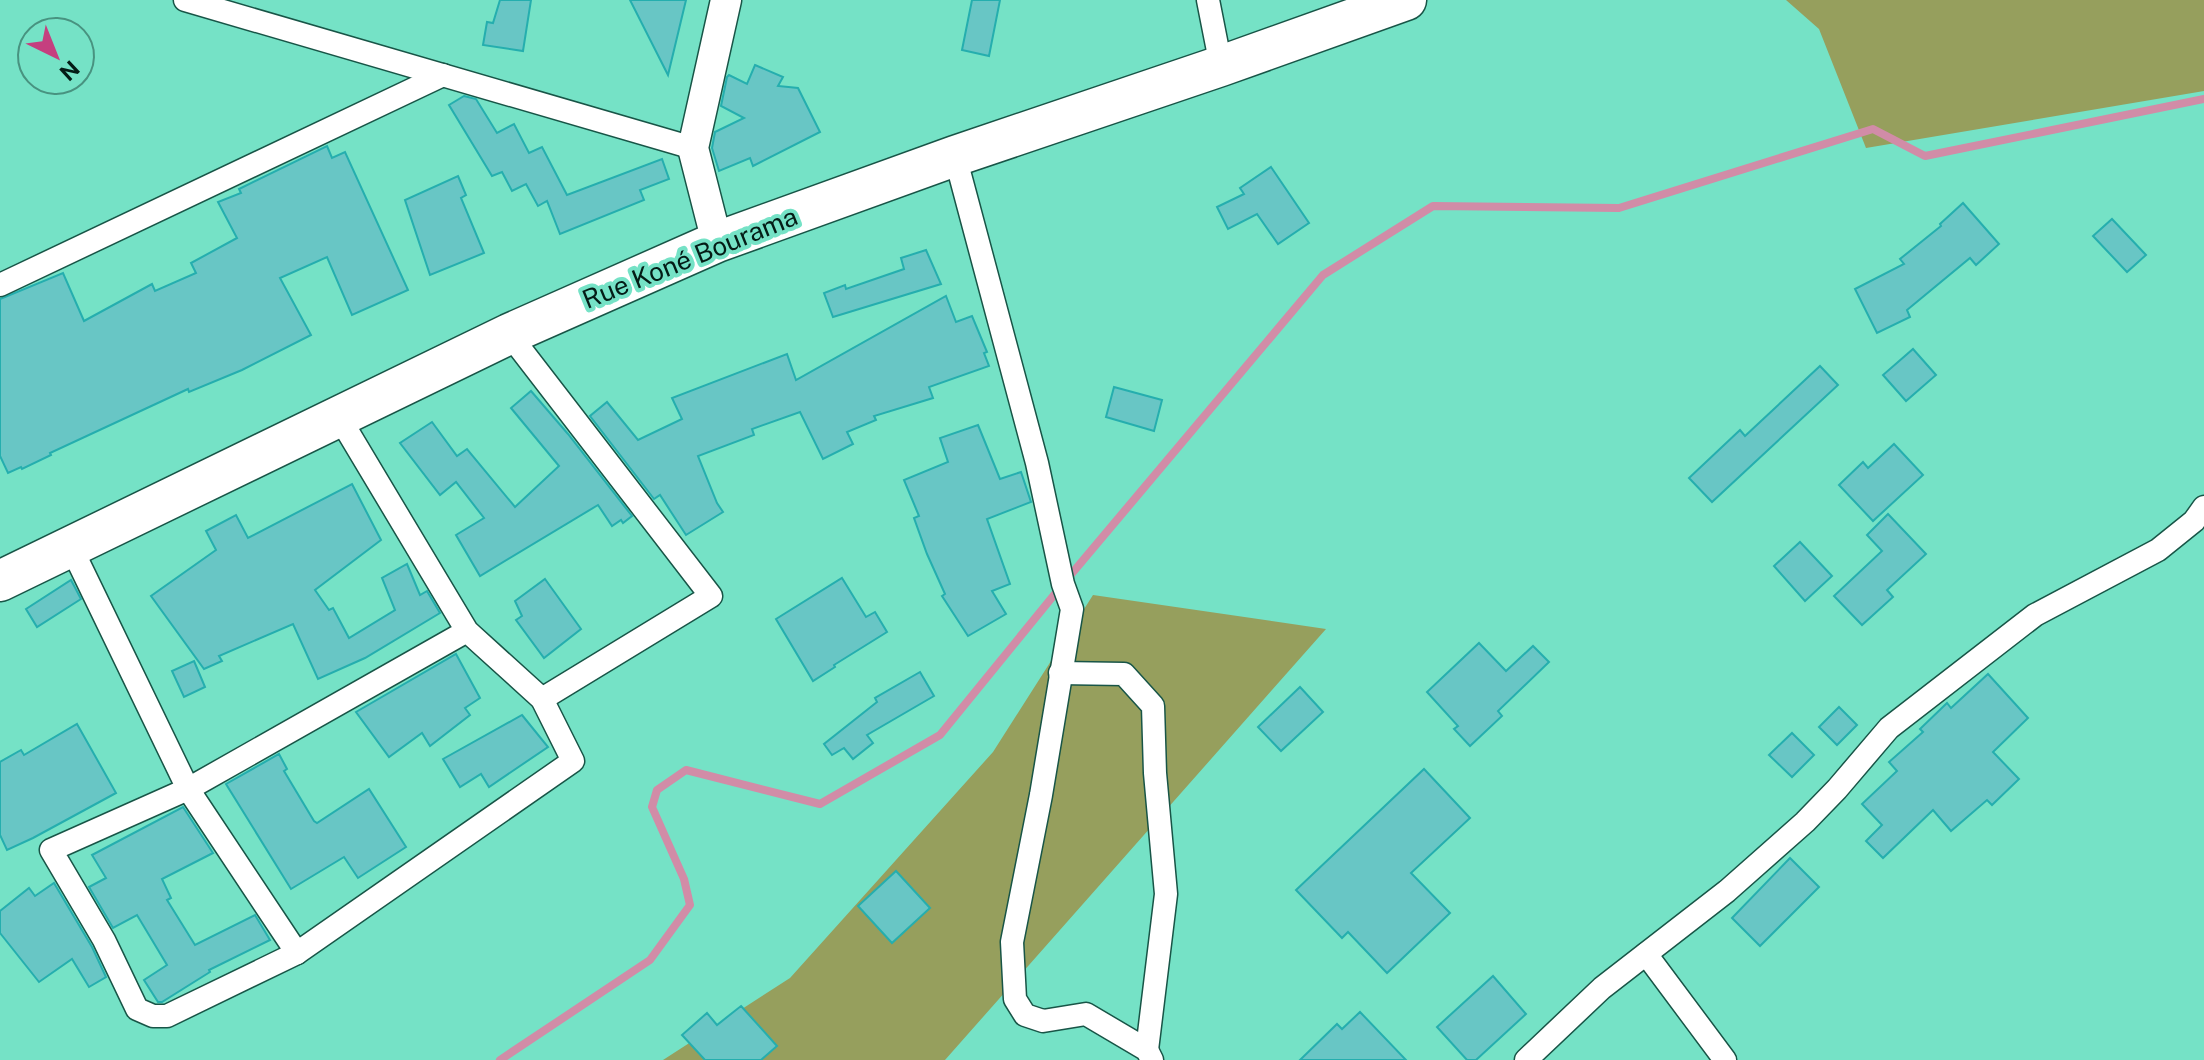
<svg xmlns="http://www.w3.org/2000/svg" width="2204" height="1060" font-family="'Public Sans',sans-serif">
	<style>
		.forest { fill: #969f5d }
		.lines { fill: none; stroke-linecap: round; stroke-linejoin: round }
		.stream { stroke: #d18ca7; stroke-width: 8 }
		.building { fill: #68c6c5; stroke: #25aeae; stroke-width: 2 }
		.street-casing { stroke: #185547; stroke-width: 25 }
		.secondary-casing { stroke: #185547; stroke-width: 33 }
		.highway-casing { stroke: #185547; stroke-width: 43 }
		.street { stroke: #fff; stroke-width: 22 }
		.secondary { stroke: #fff; stroke-width: 30 }
		.highway { stroke: #fff; stroke-width: 40 }
		.labels { text-anchor: middle; stroke-width: 8; stroke-linejoin: round; paint-order: stroke }
		.street-label { font-size: 26px; fill: #041c16; stroke: #75e2c6 }
	</style>
	<rect width="100%" height="100%" fill="#75e2c6"/>
	<g class="forest">
		<polygon points="1786,0 2204,0 2204,91 1866,148 1819,29"/>
		<polygon points="1093,595 1326,629 945,1060 663,1060 790,978 993,752"/>
	</g>
	<g class="lines">
		<polyline class="stream" points="500,1060 650,960 690,905 684,879 652,807 657,790 686,770 820,804 940,735 1063,584 1323,275 1433,206 1619,208 1873,129 1925,156 2204,99"/>
	</g>
	<g class="building">
		<polygon points="500,0 531,0 523,51 483,45 487,22 493,23"/>
		<polygon points="630,0 686,0 668,75"/>
		<polygon points="972,0 1000,0 989,56 962,50"/>
		<polygon points="755,65 783,77 778,86 798,88 820,132 753,166 750,158 719,171 712,148 715,132 744,118 721,106 727,77 729,75 747,84"/>
		<polygon points="464,96 476,99 497,133 514,124 529,153 542,147 567,195 662,159 669,179 640,190 644,200 560,234 547,201 538,206 526,184 512,191 502,172 492,176 449,105"/>
		<polygon points="327,146 332,158 345,152 408,290 352,315 327,257 280,278 311,335 242,370 189,392 188,389 50,453 51,455 22,469 21,467 8,473 0,456 0,299 63,273 84,321 152,284 155,291 196,273 191,263 237,238 218,202 241,193 239,189"/>
		<polygon points="1271,167 1309,223 1278,244 1257,214 1228,229 1217,207 1244,194 1240,188"/>
		<polygon points="458,176 466,195 461,198 484,253 430,275 405,200"/>
		<polygon points="1963,203 1999,244 1976,265 1970,258 1907,310 1910,317 1877,333 1855,289 1904,264 1900,259 1941,226 1940,224"/>
		<polygon points="2112,219 2146,255 2127,272 2093,236"/>
		<polygon points="926,250 941,284 833,317 824,293 845,285 846,289 904,269 901,258"/>
		<polygon points="946,296 956,322 972,316 987,352 984,353 989,366 929,387 933,398 874,416 876,420 847,432 853,444 823,459 800,412 752,429 754,435 698,456 717,503 723,512 686,535 660,495 654,499 590,416 607,402 638,440 682,419 672,398 787,354 796,380"/>
		<polygon points="1913,349 1936,375 1906,401 1883,375"/>
		<polygon points="1820,366 1838,385 1712,502 1689,478 1740,430 1745,436"/>
		<polygon points="1114,387 1162,400 1154,431 1106,417"/>
		<polygon points="531,391 568,434 632,516 623,523 621,520 612,526 598,505 480,576 456,535 484,518 456,482 440,495 400,443 432,422 457,456 467,449 515,507 559,466 511,408"/>
		<polygon points="978,425 1000,479 1021,472 1031,502 987,519 1010,584 992,591 1006,614 968,636 942,596 945,594 927,554 914,518 919,516 904,480 948,462 940,438"/>
		<polygon points="1894,444 1923,475 1873,521 1839,485 1863,462 1868,468"/>
		<polygon points="352,484 381,540 315,590 329,610 333,608 349,638 395,610 382,578 407,564 420,595 427,591 440,613 365,658 318,679 293,624 219,656 222,661 204,669 151,596 216,550 206,531 236,515 248,538"/>
		<polygon points="1888,514 1926,554 1887,590 1893,597 1862,625 1834,596 1882,551 1867,535"/>
		<polygon points="1800,542 1832,576 1805,601 1774,566"/>
		<polygon points="842,578 866,617 875,612 887,632 834,665 835,667 813,681 776,619"/>
		<polygon points="545,579 581,629 544,658 516,620 522,616 515,601"/>
		<polygon points="71,580 81,599 37,627 26,609"/>
		<polygon points="1479,643 1506,671 1533,646 1549,662 1498,711 1502,716 1470,746 1454,729 1458,726 1427,692"/>
		<polygon points="456,654 480,698 465,708 470,715 430,746 422,733 389,757 356,712"/>
		<polygon points="194,661 205,687 184,697 172,671"/>
		<polygon points="920,672 934,696 867,735 873,743 853,759 844,748 832,755 824,744 877,702 875,698"/>
		<polygon points="1988,674 2028,718 1993,752 2019,779 1992,805 1987,800 1951,831 1933,810 1883,858 1866,841 1882,825 1862,804 1897,771 1889,762 1923,732 1920,729 1947,703 1951,708"/>
		<polygon points="1300,687 1323,712 1281,751 1258,727"/>
		<polygon points="1839,707 1857,725 1837,745 1819,727"/>
		<polygon points="522,715 548,747 489,787 481,774 460,787 443,759"/>
		<polygon points="77,724 116,793 33,838 7,850 0,835 0,762 21,750 24,755"/>
		<polygon points="1792,733 1814,755 1792,777 1769,755"/>
		<polygon points="279,754 287,769 284,771 314,821 317,823 369,789 406,847 358,878 344,857 291,889 226,784"/>
		<polygon points="1424,769 1470,818 1411,873 1450,913 1387,973 1348,932 1342,938 1296,890"/>
		<polygon points="183,807 213,853 162,879 171,898 167,900 195,945 255,915 270,940 209,970 210,972 162,1002 158,1002 144,980 167,965 137,915 113,928 89,887 106,878 92,855"/>
		<polygon points="1790,858 1819,887 1760,946 1732,918"/>
		<polygon points="896,871 930,908 892,943 858,906"/>
		<polygon points="54,883 92,947 106,977 89,987 72,959 39,982 0,933 0,911 29,888 35,896"/>
		<polygon points="1493,976 1526,1014 1476,1060 1467,1060 1437,1027"/>
		<polygon points="741,1006 777,1046 761,1060 705,1060 682,1035 707,1013 717,1025"/>
		<polygon points="1360,1012 1406,1060 1300,1060 1337,1024 1342,1029"/>
	</g>
	<g class="lines">
		<g class="street-casing">
			<g id="street">
				<polyline points="185,0 693,148"/>
				<polyline points="1208,0 1221,66"/>
				<polyline points="955,156 1037,463 1063,584 1072,609 1041,795 1012,942 1015,999 1025,1015 1043,1021 1086,1014 1147,1050 1152,1060"/>
				<polyline points="0,285 443,75"/>
				<polyline points="509,334 711,596 542,699"/>
				<polyline points="339,417 467,631 542,699 573,761 297,953 167,1016 153,1016 137,1009 104,940 51,850 188,789 467,631"/>
				<polyline points="71,547 188,789 297,953"/>
				<polyline points="1060,673 1124,674 1153,706 1155,773 1166,894 1147,1050"/>
				<polyline points="1646,954 1725,1060"/>
				<polyline points="1526,1060 1602,988 1727,891 1805,822 1837,789 1889,728 2035,615 2158,550 2194,521 2204,507"/>
			</g>
		</g>
		<g class="secondary-casing">
			<polyline id="secondary" points="717,242 693,148 726,0"/>
		</g>
		<g class="highway-casing">
			<polyline id="highway" points="0,581 509,334 717,242 955,156 1221,66 1406,0"/>
		</g>
		<use href="#street" class="street"/>
		<use href="#secondary" class="secondary"/>
		<use href="#highway" class="highway"/>
	</g>
	<g class="labels">
		<g class="street-label">
			<text transform="translate(690 258) rotate(-22)" y="9">Rue Koné Bourama</text>
		</g>
	</g>
	<g transform="translate(56 56) rotate(137)"><circle r="38" fill="#75e2c6" stroke="#489380" stroke-width="2"/>
	<path d="M0-6L14 30L0 20L-14 30Z" fill="#c53f7f"/>
	<text y="-12" font-size="22" font-weight="bold" text-anchor="middle" fill="#041c16">N</text>
	</g>
</svg>
